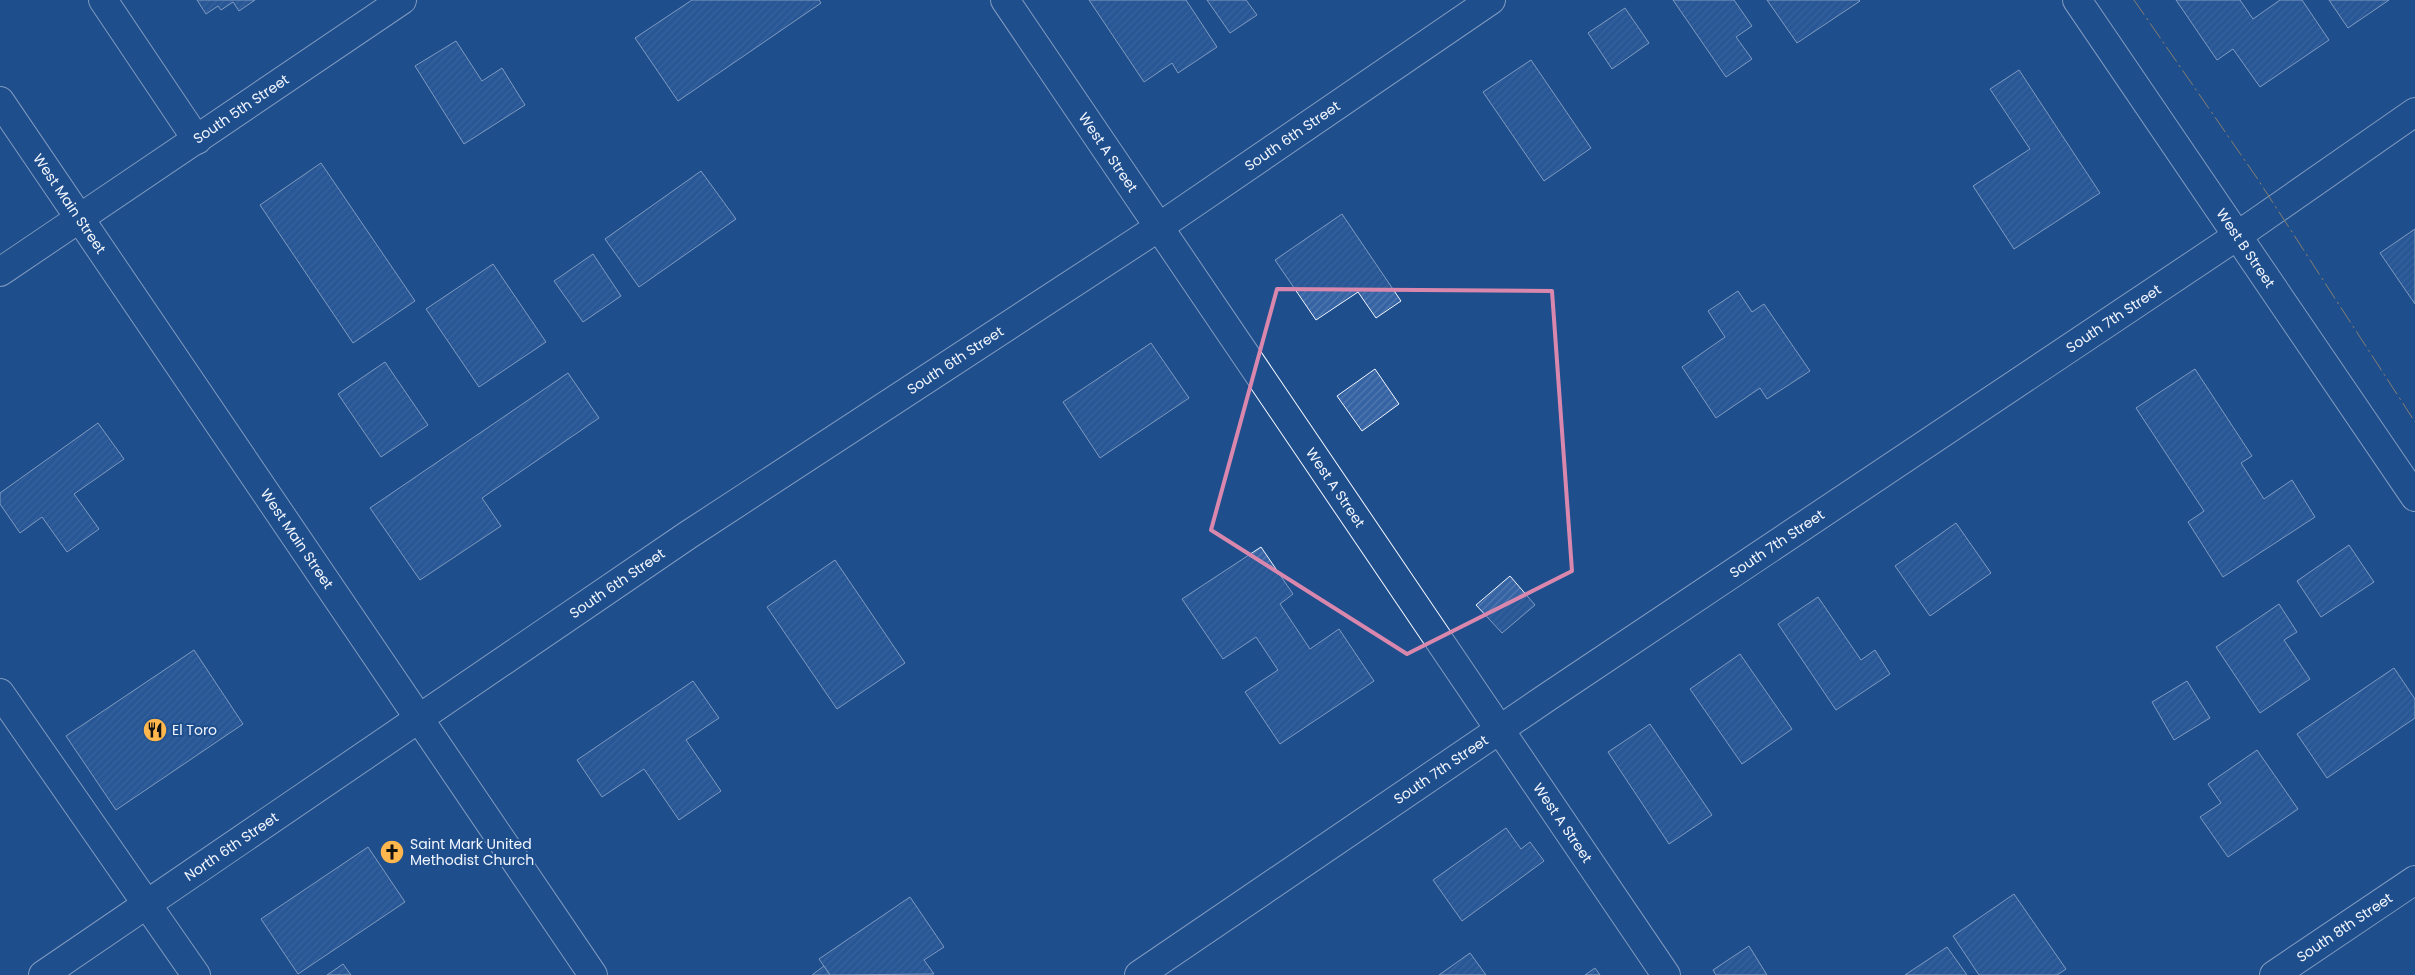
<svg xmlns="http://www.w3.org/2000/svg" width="2415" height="975" font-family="Poppins,sans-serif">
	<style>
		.building { fill: url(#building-hatch); stroke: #f2f6ff }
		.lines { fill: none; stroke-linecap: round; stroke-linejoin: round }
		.minor-casing { stroke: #f2f6ff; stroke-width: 30 }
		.major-casing { stroke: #f2f6ff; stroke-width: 30 }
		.minor { stroke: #1f4e8c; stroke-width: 28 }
		.major { stroke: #1f4e8c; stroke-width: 28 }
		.power { stroke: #ffb74d; stroke-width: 1; stroke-dasharray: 18 4 2.5 4; stroke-linecap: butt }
		.marked { fill: none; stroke: #da87ad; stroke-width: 4; stroke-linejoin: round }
		.labels { text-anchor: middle; stroke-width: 4; stroke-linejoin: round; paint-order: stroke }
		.street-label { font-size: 14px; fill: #f2f6ff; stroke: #1f4e8c }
		.poi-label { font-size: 14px; fill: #f2f6ff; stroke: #1f4e8c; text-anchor: start }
	</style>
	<defs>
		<pattern id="building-hatch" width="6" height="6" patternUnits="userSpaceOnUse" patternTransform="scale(1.25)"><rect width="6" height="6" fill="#3563a3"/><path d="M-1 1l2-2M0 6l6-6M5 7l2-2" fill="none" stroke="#537ab1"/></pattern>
	</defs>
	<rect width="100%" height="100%" fill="#1f4e8c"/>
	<g class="building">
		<polygon points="197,0 255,0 239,11 233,2 221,10 218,6 206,14"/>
		<polygon points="692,0 819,0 821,3 678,101 635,38"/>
		<polygon points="1089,0 1186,0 1217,47 1178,73 1172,63 1144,82"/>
		<polygon points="1207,0 1246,0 1257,15 1230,33"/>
		<polygon points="1673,0 1734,0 1752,26 1736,37 1752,59 1726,77"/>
		<polygon points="1767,0 1859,0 1860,1 1797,43"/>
		<polygon points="2176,0 2240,0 2253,19 2280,0 2302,0 2329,40 2260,87 2233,49 2217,60"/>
		<polygon points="2329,0 2389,0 2348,28"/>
		<polygon points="1625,8 1649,43 1612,69 1588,33"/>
		<polygon points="456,41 482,81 502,68 525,105 464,144 415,66"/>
		<polygon points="1531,60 1591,148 1544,181 1483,92"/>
		<polygon points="2019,70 2100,193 2014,249 1973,186 2030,149 1990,89"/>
		<polygon points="321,163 415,301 353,343 260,205"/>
		<polygon points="701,171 736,219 639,287 605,239"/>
		<polygon points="1342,214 1401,301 1376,318 1358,292 1316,320 1275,260"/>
		<polygon points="2415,229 2415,304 2380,253"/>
		<polygon points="593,254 621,296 583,322 554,281"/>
		<polygon points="493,264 546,342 479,387 426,309"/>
		<polygon points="1738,291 1752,312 1764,304 1810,371 1767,399 1760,388 1716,418 1682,367 1725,337 1708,311"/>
		<polygon points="1151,343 1189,398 1100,458 1063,402"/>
		<polygon points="385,362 428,425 381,457 338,394"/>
		<polygon points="1375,369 1399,404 1362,431 1337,396"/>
		<polygon points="2195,369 2252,456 2241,463 2264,499 2292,480 2315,517 2223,577 2188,522 2204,511 2136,408"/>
		<polygon points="568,373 599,418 482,498 501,526 420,580 370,508"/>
		<polygon points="98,423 124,459 74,494 99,529 67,552 42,517 20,533 0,504 0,493"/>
		<polygon points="1956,523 1991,573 1930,616 1895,566"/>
		<polygon points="2349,545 2374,582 2321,617 2297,581"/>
		<polygon points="1261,547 1293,594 1280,604 1310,649 1339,629 1374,681 1280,744 1245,692 1278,670 1256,637 1223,659 1182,599"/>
		<polygon points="835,560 905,663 837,709 767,607"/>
		<polygon points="1510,576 1535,605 1502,633 1476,605"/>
		<polygon points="1818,597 1861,660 1875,650 1890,674 1836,710 1778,624"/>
		<polygon points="2279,604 2297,632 2284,640 2310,679 2260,713 2216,647"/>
		<polygon points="194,650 243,724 116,810 66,736"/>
		<polygon points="1740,654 1792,729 1742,764 1690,689"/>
		<polygon points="2394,668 2415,699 2415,718 2327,778 2297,734"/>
		<polygon points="693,681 719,718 686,740 721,791 679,820 644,769 602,797 577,760"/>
		<polygon points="2187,681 2210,718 2174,740 2152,702"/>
		<polygon points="1650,724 1712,815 1669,844 1608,752"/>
		<polygon points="2257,750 2298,809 2228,857 2200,817 2221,803 2208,784"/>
		<polygon points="1506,828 1521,849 1530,842 1544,861 1462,921 1433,880"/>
		<polygon points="368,847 405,902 298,974 261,919"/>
		<polygon points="2014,894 2066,969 2057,975 1979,975 1953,936"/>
		<polygon points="910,897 944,947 924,960 934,974 830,975 819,959"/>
		<polygon points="1749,946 1767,975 1716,975 1713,970"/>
		<polygon points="1947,947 1967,975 1905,975"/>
		<polygon points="1470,953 1486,975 1439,975"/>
		<polygon points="343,964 351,975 327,975"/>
		<polygon points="824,966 830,975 812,975"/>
		<polygon points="1595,968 1600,975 1585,975"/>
	</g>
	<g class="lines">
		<g class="minor-casing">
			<g id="minor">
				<polyline points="103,0 197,140"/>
				<path id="s1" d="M1005,0L1666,975"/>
				<path id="s2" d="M2077,0L2415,497"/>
				<path id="s3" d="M0,272L402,0"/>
				<polyline points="0,693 196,975"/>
				<path id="s4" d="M43,975L688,535L1159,227L1491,0"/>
				<path id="s5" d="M1139,975L1549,696L2237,236L2415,112"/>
				<path id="s6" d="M2274,975L2415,880"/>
			</g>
		</g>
		<g class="major-casing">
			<g id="major">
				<path id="s7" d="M0,101L593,975"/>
			</g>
		</g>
		<use href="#minor" class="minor"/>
		<use href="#major" class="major"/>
		<polyline class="power" points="2134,0 2257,178 2415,422"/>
	</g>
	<path d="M0 0H2415V975H0ZM1277,289L1552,291L1572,571L1407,654L1211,530Z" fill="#1f4e8c" fill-opacity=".55" fill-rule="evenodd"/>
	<path class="marked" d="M1277,289L1552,291L1572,571L1407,654L1211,530Z"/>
	<defs>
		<g id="restaurant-disc" transform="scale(1.25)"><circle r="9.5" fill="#ffb74d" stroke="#1f4e8c"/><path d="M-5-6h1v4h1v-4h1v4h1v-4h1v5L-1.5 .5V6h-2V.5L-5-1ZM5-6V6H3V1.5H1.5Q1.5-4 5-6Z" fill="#111"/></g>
		<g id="church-disc" transform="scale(1.25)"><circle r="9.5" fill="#ffb74d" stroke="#1f4e8c"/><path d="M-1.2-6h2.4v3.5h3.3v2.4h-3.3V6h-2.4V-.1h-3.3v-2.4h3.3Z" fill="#111"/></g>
	</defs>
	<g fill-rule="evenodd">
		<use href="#restaurant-disc" x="155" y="730"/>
		<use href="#church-disc" x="392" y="852"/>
	</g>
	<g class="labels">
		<g class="street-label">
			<text dy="5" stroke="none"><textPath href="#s3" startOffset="291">South 5th Street</textPath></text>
			<text dy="5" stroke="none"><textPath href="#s4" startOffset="1505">South 6th Street</textPath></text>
			<text dy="5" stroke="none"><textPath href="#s1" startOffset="184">West A Street</textPath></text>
			<text dy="5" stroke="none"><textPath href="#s7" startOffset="124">West Main Street</textPath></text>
			<text dy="5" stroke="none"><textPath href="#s2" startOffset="300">West B Street</textPath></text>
			<text dy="5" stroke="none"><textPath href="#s5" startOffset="1175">South 7th Street</textPath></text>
			<text dy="5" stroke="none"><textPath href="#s4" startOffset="1100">South 6th Street</textPath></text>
			<text dy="5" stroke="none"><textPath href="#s1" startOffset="589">West A Street</textPath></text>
			<text dy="5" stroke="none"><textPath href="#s7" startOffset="529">West Main Street</textPath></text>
			<text dy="5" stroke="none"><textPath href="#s5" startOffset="770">South 7th Street</textPath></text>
			<text dy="5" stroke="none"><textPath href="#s4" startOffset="695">South 6th Street</textPath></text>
			<text dy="5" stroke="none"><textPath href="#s5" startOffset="365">South 7th Street</textPath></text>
			<text dy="5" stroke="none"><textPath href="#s1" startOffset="994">West A Street</textPath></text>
			<text dy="5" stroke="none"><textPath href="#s4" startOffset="228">North 6th Street</textPath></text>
			<text dy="5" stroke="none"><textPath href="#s6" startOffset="85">South 8th Street</textPath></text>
		</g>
		<g class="poi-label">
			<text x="172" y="735">El Toro</text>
			<text x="410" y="849">Saint Mark United<tspan x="410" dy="16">Methodist Church</tspan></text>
		</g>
	</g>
</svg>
